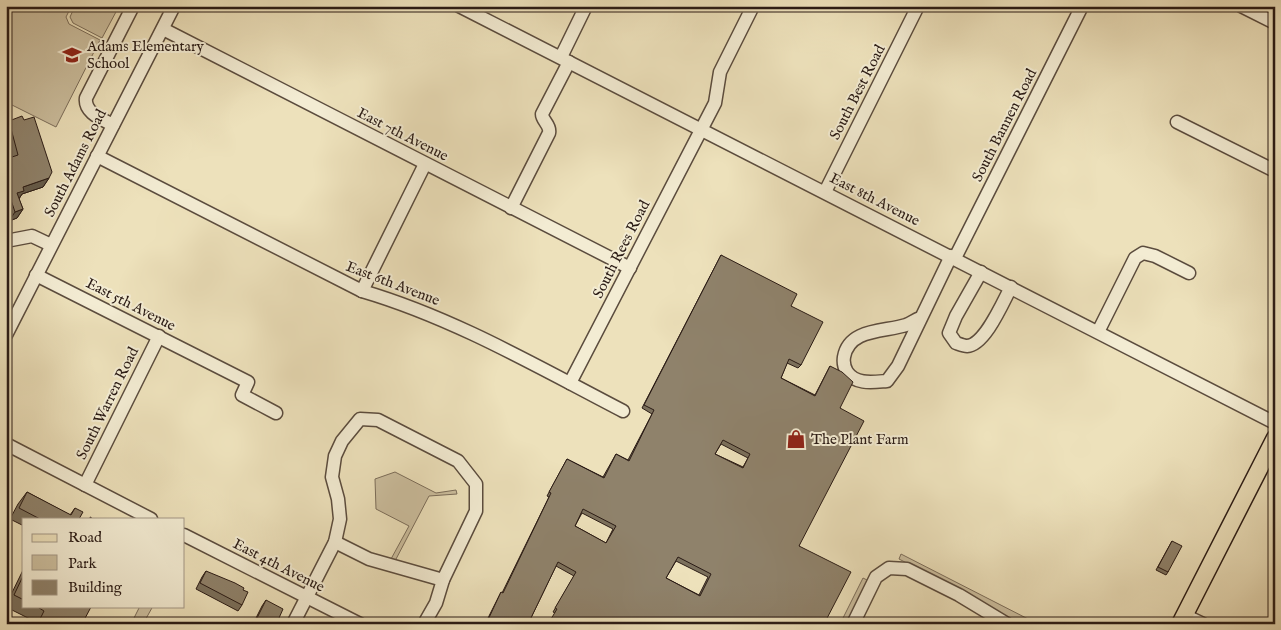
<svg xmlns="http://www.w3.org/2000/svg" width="1281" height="630" font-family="'IM FELL English',serif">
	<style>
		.green { fill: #ccbf9f; stroke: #7b6d5a }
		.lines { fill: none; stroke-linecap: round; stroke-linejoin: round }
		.minor-casing { stroke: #5b4c3e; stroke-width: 15 }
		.major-casing { stroke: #2a1b15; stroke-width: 19 }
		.path { stroke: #2a1b15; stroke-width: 2; stroke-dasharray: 4 2.5; stroke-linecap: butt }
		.minor { stroke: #f3ecd3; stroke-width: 12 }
		.major { stroke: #ede1bb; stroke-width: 16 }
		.wall { fill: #7b705c; stroke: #2a1b15; fill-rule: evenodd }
		.shaded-wall { fill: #645b4b; stroke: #2a1b15 }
		.building { fill: #8f826b; stroke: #2a1b15; fill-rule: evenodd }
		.labels { text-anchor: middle; stroke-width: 4; stroke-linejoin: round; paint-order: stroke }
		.poi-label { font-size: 15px; fill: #2a1b15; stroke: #f3ecd3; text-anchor: start }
		.street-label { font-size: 15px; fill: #2a1b15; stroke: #f3ecd3 }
	</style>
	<rect width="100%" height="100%" fill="#ede1bb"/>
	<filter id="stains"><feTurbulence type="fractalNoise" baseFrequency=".004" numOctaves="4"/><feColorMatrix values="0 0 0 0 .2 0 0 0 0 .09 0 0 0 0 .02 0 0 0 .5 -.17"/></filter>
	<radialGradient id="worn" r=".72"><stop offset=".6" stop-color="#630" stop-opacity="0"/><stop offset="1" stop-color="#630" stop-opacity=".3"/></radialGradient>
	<g class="green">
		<polygon points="6,6 59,6 69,11 66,17 69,24 100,40 56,127 6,102"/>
		<polygon points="75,6 116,6 117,10 102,38 73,23 70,17"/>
		<polygon points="395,472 436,493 456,490 457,494 429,496 395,561 391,559 409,526 376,509 375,479"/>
		<polygon points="901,554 1032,621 1031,624 1015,624 953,587 899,559"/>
		<polygon points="863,578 869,581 848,624 840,624"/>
		<polygon points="140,606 153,606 143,624 131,624"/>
	</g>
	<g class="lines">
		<g class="minor-casing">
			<g id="minor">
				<polyline points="459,6 1275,423"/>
				<polyline points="1241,6 1275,23"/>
				<polyline points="163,29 630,268"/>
				<polyline points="561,57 586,6"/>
				<polyline points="1177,122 1275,171"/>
				<path d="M113,125C102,119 84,113 86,98L133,6"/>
				<path d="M97,156L362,291C454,318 538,367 623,411"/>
				<polyline points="825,192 918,6"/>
				<path d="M511,208L549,133C551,125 542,121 542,114L569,62"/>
				<polyline points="6,241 32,236 51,245"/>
				<polyline points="955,258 1082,6"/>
				<path d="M981,272L956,316L949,333L956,343C959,344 964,346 967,346C985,345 1003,302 1011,287"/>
				<polyline points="36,275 248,382 242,395 276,413"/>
				<polyline points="362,291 425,164"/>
				<path d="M920,318C915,320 911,323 906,325C885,332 849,328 844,357C843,363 844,367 847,372C856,385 873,382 887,381L898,366L951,256"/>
				<polyline points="1098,332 1135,258 1143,253 1155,256 1189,273"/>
				<polyline points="6,335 174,6"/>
				<polyline points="570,383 715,103 720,72 753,6"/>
				<polyline points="6,444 151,519"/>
				<polyline points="85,485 159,336"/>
				<polyline points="184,535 360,624"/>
				<polyline points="335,542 369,559 443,580"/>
				<polyline points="1184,615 1203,624"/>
				<polyline points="293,624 335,542 340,519 338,499 332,477 335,456 342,441 360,419 378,420 458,461 476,484 476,511 443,580 436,603 424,624"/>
				<polyline points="853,624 876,577 889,568 907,569 959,595 1007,624"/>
			</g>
		</g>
		<g class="major-casing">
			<polyline id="major" points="1180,624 1275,438"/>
		</g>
		<polyline class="path" points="90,519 91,517"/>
		<use href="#minor" class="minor"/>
		<use href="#major" class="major"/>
	</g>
	<g class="wall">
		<polygon points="9,121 49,178 43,187 22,194 19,199 23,209 17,218 9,221 6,213 6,159 10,158 6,143 6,124"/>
		<path d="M721,255L791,306L801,365L798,368L787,363L781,378L815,395L830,366L840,408L799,546L824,624L555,613L553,612L574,576L556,566L528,624H485L501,592L502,593L549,497L547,496L567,459L603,477L616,454L628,460L652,414L642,408ZM721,444L748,458L743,467L715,454ZM582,513L613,529L606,543L575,526ZM676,561L708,577L699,595L666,578Z"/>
		<polygon points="27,492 70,515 75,508 79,519 24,519 24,526 10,519 18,504"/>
		<polygon points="1172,541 1168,572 1166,575 1156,570"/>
		<polygon points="24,568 24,606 90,606 82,624 35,624 36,622 6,607 6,605"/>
		<polygon points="206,571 242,605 238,611 196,589 202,577"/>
		<polygon points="266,600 279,624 253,624 262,606"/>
	</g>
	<g class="shaded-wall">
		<polygon points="49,178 43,187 22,194 18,200 11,202 17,193 23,187"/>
		<polygon points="23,209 17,218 9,221 15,212"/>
	</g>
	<g class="building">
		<polygon points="22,116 24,120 34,117 52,172 49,178 23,187 24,191 17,193 23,209 15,212 9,194 6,194 6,159 18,155 9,121"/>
		<path d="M721,255L797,294L791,306L823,322L801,365L789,359L781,378L815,396L830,366L842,372L853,382L840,408L864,421L799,546L851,572L824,624H548L557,609L555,608L576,572L558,562L528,624H486L501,592L503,593L551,493L549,492L567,459L604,478L616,454L629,461L654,410L644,405ZM723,440L750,454L743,468L715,454ZM583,509L616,526L606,543L575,526ZM678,557L711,574L700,596L666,578Z"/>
		<polygon points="6,261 9,263 8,264 11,266 6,274"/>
		<polygon points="27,492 71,515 75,508 83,512 79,519 40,519 19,508"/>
		<polygon points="1172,541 1182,546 1168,572 1158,567"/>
		<polygon points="206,571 235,583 244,588 243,590 248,592 242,605 200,583"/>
		<polygon points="24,574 24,600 14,595"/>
		<polygon points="266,600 283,609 279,618 282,619 279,624 254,624"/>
		<polygon points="36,606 90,606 91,607 82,624 44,624 39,621 44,611"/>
	</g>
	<defs>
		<g id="school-bare" transform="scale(1.5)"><path d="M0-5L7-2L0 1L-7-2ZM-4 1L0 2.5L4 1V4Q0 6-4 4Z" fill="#8f2418" stroke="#f3ecd3" stroke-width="2.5" paint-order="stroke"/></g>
		<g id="shop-bare" transform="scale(1.5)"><path d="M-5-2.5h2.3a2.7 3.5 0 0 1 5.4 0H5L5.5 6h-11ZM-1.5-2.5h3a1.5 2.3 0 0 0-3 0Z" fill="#8f2418" stroke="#f3ecd3" stroke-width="2.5" paint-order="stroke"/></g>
	</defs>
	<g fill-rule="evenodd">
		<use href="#school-bare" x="72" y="55"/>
		<use href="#shop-bare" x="796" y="439"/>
	</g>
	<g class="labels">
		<g class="poi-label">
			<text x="87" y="51">Adams Elementary<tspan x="87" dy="17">School</tspan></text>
			<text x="811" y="444">The Plant Farm</text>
		</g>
		<g class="street-label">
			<text transform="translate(857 92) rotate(-63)" y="5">South Best Road</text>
			<text transform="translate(1004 125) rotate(-63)" y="5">South Bannen Road</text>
			<text transform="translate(403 134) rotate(27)" y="5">East 7th Avenue</text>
			<text transform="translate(75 163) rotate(-63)" y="5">South Adams Road</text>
			<text transform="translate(875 199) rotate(27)" y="5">East 8th Avenue</text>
			<text transform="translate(621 249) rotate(-63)" y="5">South Rees Road</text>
			<text transform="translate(393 283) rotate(21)" y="5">East 6th Avenue</text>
			<text transform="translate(131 304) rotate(27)" y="5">East 5th Avenue</text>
			<text transform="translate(107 403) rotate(-64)" y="5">South Warren Road</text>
			<text transform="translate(279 565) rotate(27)" y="5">East 4th Avenue</text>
		</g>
	</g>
	<rect width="1281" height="630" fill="none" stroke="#ede1bb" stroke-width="25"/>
	<rect x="8" y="8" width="1266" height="615" fill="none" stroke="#2a1b15" stroke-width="2.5"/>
	<rect x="12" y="12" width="1256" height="605" fill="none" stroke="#2a1b15"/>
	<rect x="22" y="518" width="162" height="90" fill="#f3ecd3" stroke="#a39887"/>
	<rect x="32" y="534" width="25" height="8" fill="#ede1bb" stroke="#a39887"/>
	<text x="68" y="542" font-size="15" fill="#2a1b15">Road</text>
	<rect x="32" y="555" width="25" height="15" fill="#ccbf9f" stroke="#a39887"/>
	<text x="68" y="568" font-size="15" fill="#2a1b15">Park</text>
	<rect x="32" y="580" width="25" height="15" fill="#8f826b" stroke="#a39887"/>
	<text x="68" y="592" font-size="15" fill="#2a1b15">Building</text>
	<rect width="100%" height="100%" filter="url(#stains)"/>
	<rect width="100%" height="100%" fill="url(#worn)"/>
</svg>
